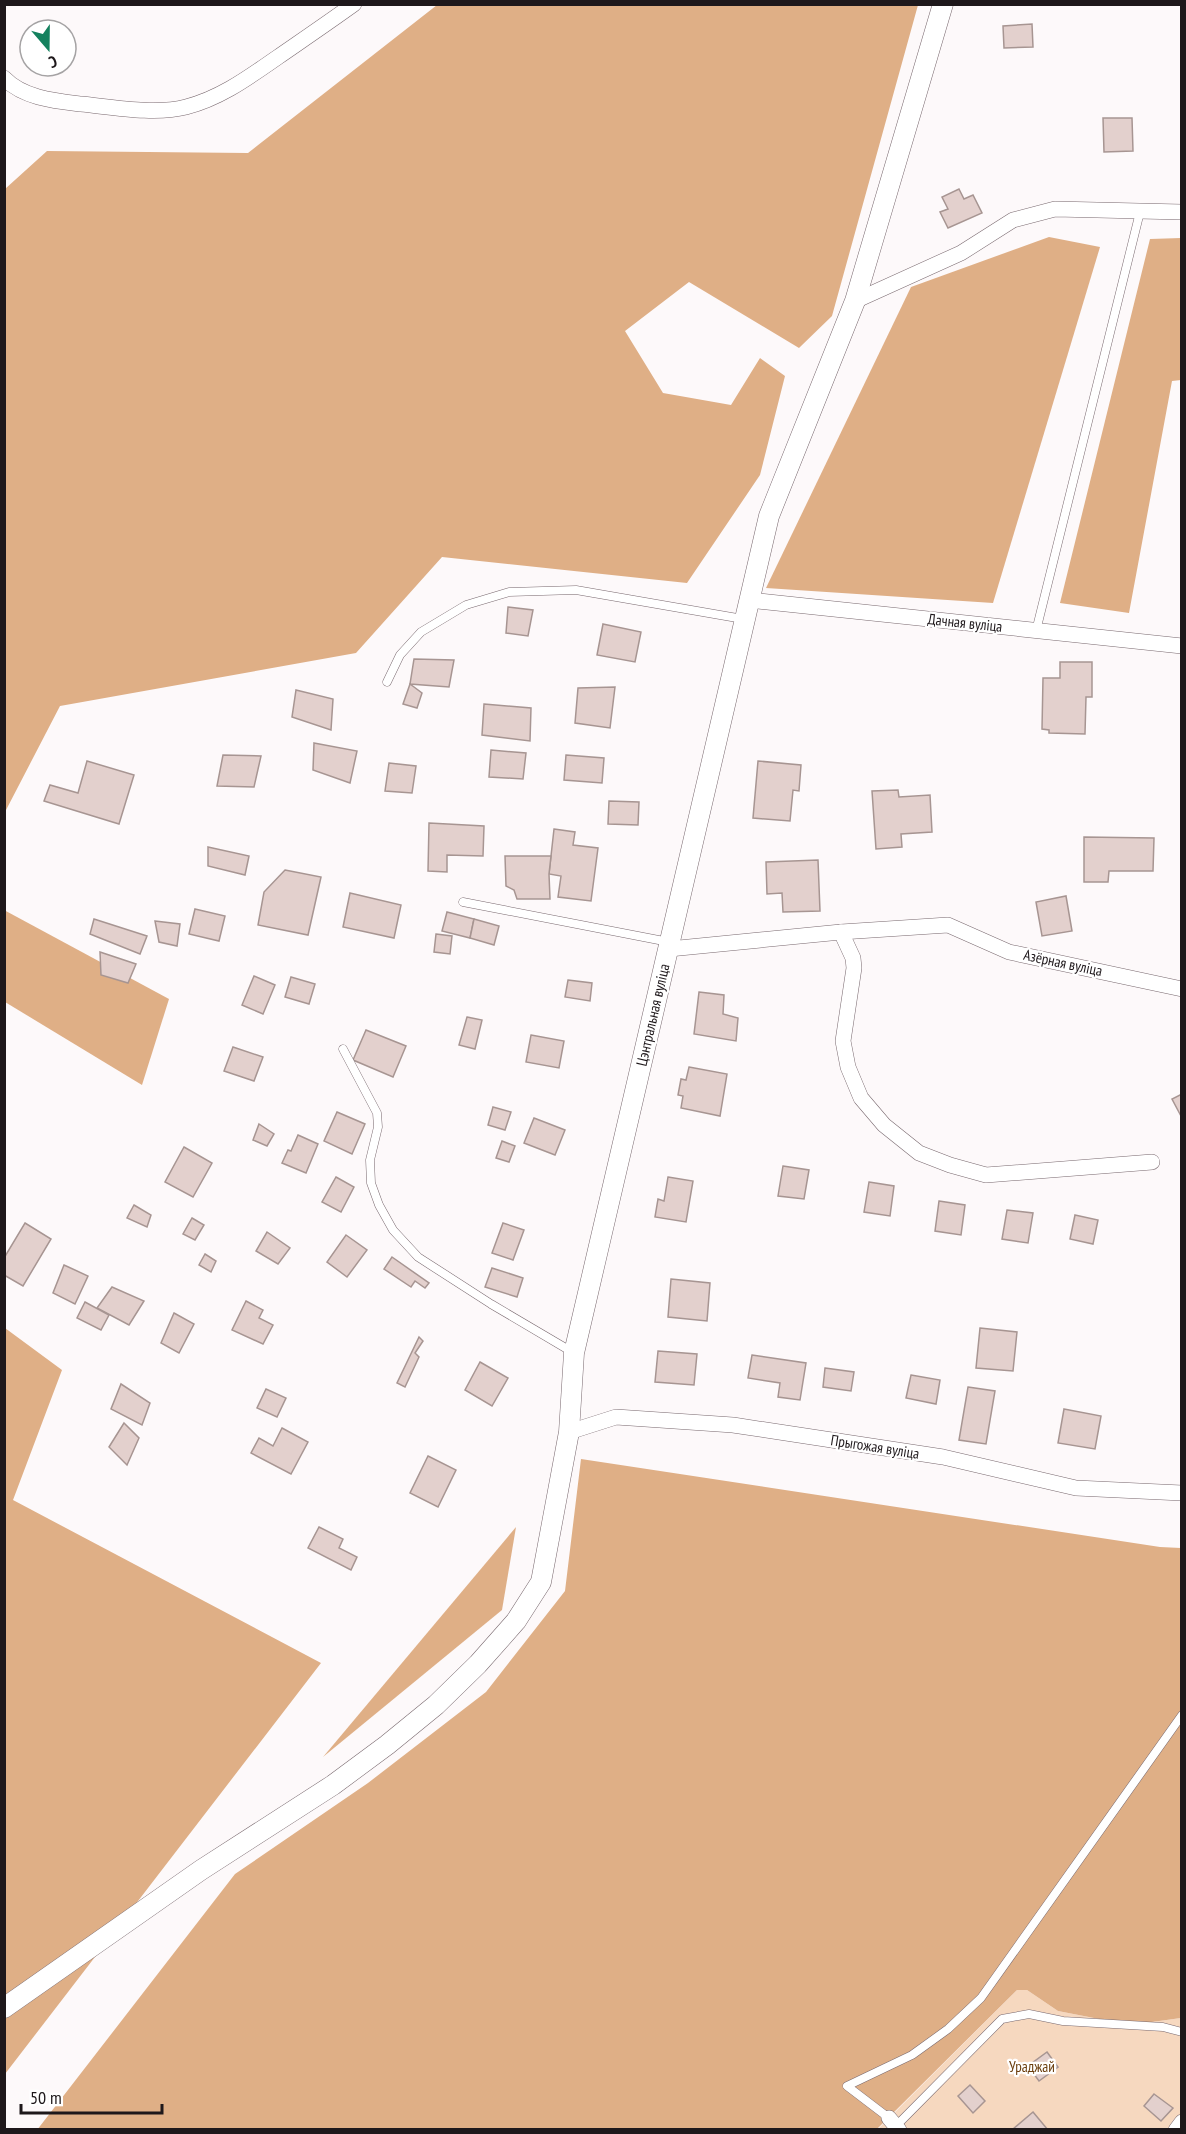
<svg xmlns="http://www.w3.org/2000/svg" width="1186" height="2134" font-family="'PT Sans Narrow',sans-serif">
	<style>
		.green { fill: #f6d8bf }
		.forest { fill: #dfaf86 }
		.building { fill: #e3d0cd; stroke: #a79592; stroke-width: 1.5 }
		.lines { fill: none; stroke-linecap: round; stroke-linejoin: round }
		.service-casing { stroke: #79696f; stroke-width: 9 }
		.minor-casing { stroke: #79696f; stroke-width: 16 }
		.tertiary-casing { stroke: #79696f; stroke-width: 21 }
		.service { stroke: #fff; stroke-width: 8 }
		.minor { stroke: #fff; stroke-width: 15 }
		.tertiary { stroke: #fff; stroke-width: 20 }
		.labels { text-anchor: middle; stroke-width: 4.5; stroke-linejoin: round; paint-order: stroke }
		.street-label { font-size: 15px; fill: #1e181b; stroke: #fff }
		.park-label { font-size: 15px; fill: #6a3d0c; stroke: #fff }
	</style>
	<rect width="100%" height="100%" fill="#fdf9fa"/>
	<polygon class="green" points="1017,1990 1027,1990 1058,2011 1130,2025 1181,2018 1181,2129 877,2130"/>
	<g class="forest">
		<polygon points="437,5 918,5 832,316 799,348 689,282 625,331 663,393 731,405 760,358 785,376 760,475 687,583 442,557 356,653 60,706 5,812 5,189 47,151 248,153"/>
		<polygon points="1049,237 1100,247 993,603 766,588 911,287"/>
		<polygon points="1181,238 1181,380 1172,381 1129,613 1060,603 1150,239"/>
		<polygon points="4,910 169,999 142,1085 5,1002"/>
		<polygon points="5,1328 62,1370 13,1500 321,1663 5,2074"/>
		<polygon points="581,1459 1160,1547 1181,1548 1181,2018 1130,2025 1058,2011 1027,1990 1017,1990 877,2129 37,2130 235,1874 368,1783 486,1692 565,1591"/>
		<polygon points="516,1527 502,1610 323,1757"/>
	</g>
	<g class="building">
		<polygon points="1032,24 1033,47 1004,48 1003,26"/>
		<polygon points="1103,118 1132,118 1133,151 1104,152"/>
		<polygon points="959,189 964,199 973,195 982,213 948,228 940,212 948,209 942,197"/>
		<polygon points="508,607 533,610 528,636 506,633"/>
		<polygon points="603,624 641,632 635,662 597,655"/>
		<polygon points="414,659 454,660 449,687 410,684"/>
		<polygon points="1060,662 1092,662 1092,697 1086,697 1085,734 1049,733 1049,730 1042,729 1043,678 1060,678"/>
		<polygon points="410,684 422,693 417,708 403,704"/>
		<polygon points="615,687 610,728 575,723 578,688"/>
		<polygon points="296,690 333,699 331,730 292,717"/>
		<polygon points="484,704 531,708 530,741 482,735"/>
		<polygon points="314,743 357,751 350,783 313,770"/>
		<polygon points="491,750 526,753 523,779 489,777"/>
		<polygon points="223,755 261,756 254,787 217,786"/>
		<polygon points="566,755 604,758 602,783 564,780"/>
		<polygon points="87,761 134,775 119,824 44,801 50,785 78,793"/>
		<polygon points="758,761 801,765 799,791 793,790 790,821 753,818"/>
		<polygon points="389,763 416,766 412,793 385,791"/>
		<polygon points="898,790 899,797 930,795 932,832 901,834 902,847 876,849 872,791"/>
		<polygon points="609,801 639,802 638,825 608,824"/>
		<polygon points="429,823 484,826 483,856 447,855 447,872 428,871"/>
		<polygon points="554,829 575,832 573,845 598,848 591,901 558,897 561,876 549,874"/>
		<polygon points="1084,837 1154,838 1153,871 1109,871 1108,882 1084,882"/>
		<polygon points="208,847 249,856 245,875 208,866"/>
		<polygon points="505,856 551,856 549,874 550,899 517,899 514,890 506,886"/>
		<polygon points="818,860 820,911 783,912 782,893 767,894 766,862"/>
		<polygon points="285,870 321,877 308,935 258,925 264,892"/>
		<polygon points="350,893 401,905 394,938 343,927"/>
		<polygon points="1066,896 1072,931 1042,936 1036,902"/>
		<polygon points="195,909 225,916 219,941 189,934"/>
		<polygon points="447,912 474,919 470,938 442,931"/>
		<polygon points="94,919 147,936 140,954 90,934"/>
		<polygon points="474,919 499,926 494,945 470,938"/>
		<polygon points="155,921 180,924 177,946 159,942"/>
		<polygon points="436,934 452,936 450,954 434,952"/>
		<polygon points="100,952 136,964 128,983 101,975"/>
		<polygon points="254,976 275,985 263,1014 242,1005"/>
		<polygon points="291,977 315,984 309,1004 285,997"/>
		<polygon points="568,980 592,983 590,1001 565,997"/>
		<polygon points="699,992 724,995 723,1014 738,1018 736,1041 694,1034"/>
		<polygon points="467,1017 482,1020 475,1049 459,1045"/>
		<polygon points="366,1030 406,1046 393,1077 353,1060"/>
		<polygon points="531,1035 564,1041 559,1068 526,1062"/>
		<polygon points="233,1047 263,1057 254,1081 224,1071"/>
		<polygon points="689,1067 727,1074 720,1116 681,1108 683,1096 678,1095 681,1079 686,1080"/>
		<polygon points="1182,1094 1182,1118 1172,1099"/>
		<polygon points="493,1107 511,1112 505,1130 488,1125"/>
		<polygon points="337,1112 365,1124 352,1154 324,1141"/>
		<polygon points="534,1118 565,1130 555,1155 524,1143"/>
		<polygon points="259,1124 274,1134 267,1146 253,1140"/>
		<polygon points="298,1135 318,1144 306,1173 282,1163 288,1150 291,1151"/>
		<polygon points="502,1141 515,1146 509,1162 496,1158"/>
		<polygon points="184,1147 212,1163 193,1197 165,1182"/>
		<polygon points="783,1166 809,1170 804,1199 778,1196"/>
		<polygon points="336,1177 354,1187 341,1212 322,1202"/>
		<polygon points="668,1177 693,1181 686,1222 655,1217 658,1199 664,1201"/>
		<polygon points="869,1182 894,1186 890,1216 864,1212"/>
		<polygon points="939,1201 965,1205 961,1235 935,1231"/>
		<polygon points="134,1205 151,1215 147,1227 127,1218"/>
		<polygon points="1007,1210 1033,1213 1028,1243 1002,1239"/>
		<polygon points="1075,1215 1098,1220 1093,1244 1070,1239"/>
		<polygon points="192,1218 204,1225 195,1240 183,1234"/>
		<polygon points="25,1223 51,1239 23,1286 4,1275 4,1258"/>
		<polygon points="503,1223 524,1230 513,1260 492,1253"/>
		<polygon points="267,1232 290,1248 278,1264 256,1251"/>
		<polygon points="346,1235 367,1250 347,1277 327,1262"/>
		<polygon points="205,1254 216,1261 211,1272 199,1265"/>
		<polygon points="392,1257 429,1283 425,1288 415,1281 411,1287 384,1269"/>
		<polygon points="64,1265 88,1276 75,1304 53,1293"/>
		<polygon points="492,1268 523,1278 517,1297 485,1287"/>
		<polygon points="671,1279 710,1283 707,1321 668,1317"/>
		<polygon points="112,1287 144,1301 129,1325 97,1308"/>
		<polygon points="246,1301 263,1310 259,1318 273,1325 263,1344 232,1330"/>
		<polygon points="85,1302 109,1315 101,1330 77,1318"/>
		<polygon points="174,1313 194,1324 179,1353 161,1343"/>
		<polygon points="980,1328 1017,1332 1013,1371 976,1368"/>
		<polygon points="419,1337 423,1341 415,1353 419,1357 405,1387 397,1383"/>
		<polygon points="658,1351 697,1354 694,1385 655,1382"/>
		<polygon points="752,1355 806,1363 800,1400 778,1397 780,1383 748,1378"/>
		<polygon points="480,1362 508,1378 492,1406 465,1390"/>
		<polygon points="825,1368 854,1372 851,1391 823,1387"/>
		<polygon points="911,1375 940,1380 936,1404 906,1398"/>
		<polygon points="121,1384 150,1403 142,1425 111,1409"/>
		<polygon points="968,1387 995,1391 986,1444 959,1440"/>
		<polygon points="266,1389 286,1398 277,1417 257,1408"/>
		<polygon points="1064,1409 1101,1416 1095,1449 1058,1443"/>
		<polygon points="124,1423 139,1438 127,1465 109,1447"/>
		<polygon points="282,1428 308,1442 291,1474 251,1453 259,1438 273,1446"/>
		<polygon points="428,1456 456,1470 438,1507 410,1493"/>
		<polygon points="319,1527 343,1539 339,1548 357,1557 351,1570 308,1548"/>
		<polygon points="1047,2052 1058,2067 1039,2081 1028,2066"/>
		<polygon points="970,2085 985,2101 973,2113 958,2096"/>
		<polygon points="1154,2094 1173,2108 1161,2121 1144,2106"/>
		<polygon points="1033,2112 1048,2130 1014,2130 1013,2129"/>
	</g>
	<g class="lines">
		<g class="service-casing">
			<g id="service">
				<polyline points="1036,631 1140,212"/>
				<polyline points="387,682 400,655 421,632 466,605 509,592 576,590 743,619"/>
				<polyline points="463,902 669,942"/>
				<polyline points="343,1049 377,1113 378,1127 370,1160 371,1183 379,1205 393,1230 418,1257 491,1304 574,1353"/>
				<polyline points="889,2118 847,2086 912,2055 948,2029 981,1998 1182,1715"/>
				<polyline points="895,2127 1002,2019 1029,2014 1063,2021 1163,2027 1182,2032"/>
			</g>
		</g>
		<g class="minor-casing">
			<g id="minor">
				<path d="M4,78C23,98 55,101 81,104C112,107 155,115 186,107C221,98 249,77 278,57C304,39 329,22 354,4"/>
				<polyline points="855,301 961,253 1013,220 1055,209 1182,212"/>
				<polyline points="749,600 1182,646"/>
				<polyline points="841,932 853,958 854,968 843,1041 848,1067 861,1098 884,1125 919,1153 950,1165 986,1175 1152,1162"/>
				<polyline points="669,949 841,932 948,925 1009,952 1182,989"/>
				<polyline points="569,1432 616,1417 733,1425 943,1457 1076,1488 1182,1493"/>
				<polyline points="889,2118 899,2130"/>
				<polyline points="1176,2130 1182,2122"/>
			</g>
		</g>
		<g class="tertiary-casing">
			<polyline id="tertiary" points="4,2008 201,1870 333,1785 387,1745 436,1705 478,1664 516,1621 541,1582 569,1432 574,1353 769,516 855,301 943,4"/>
		</g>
		<use href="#service" class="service"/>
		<use href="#minor" class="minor"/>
		<use href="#tertiary" class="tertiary"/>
	</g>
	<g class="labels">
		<g class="street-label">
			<text transform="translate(965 623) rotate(6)" y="5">Дачная вуліца</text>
			<text transform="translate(1063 963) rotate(12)" y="5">Азёрная вуліца</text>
			<text transform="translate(653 1015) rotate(-77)" y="5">Цэнтральная вуліца</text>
			<text transform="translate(875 1447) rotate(9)" y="5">Прыгожая вуліца</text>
		</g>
		<g class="park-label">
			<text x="1032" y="2072">Ураджай</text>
		</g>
	</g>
	<rect width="1186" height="2134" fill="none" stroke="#1e181b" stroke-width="12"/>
	<g transform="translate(48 48) rotate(160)"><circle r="28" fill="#ffffff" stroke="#a5a3a4" stroke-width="1.5"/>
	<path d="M0-4.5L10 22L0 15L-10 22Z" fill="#14815e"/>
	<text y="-9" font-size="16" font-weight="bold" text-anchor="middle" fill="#1e181b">С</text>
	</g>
	<path d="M21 2104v9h141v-9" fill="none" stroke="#1e181b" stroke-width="3"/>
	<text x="30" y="2104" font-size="18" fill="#1e181b" stroke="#ffffff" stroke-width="4.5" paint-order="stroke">50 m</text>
</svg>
